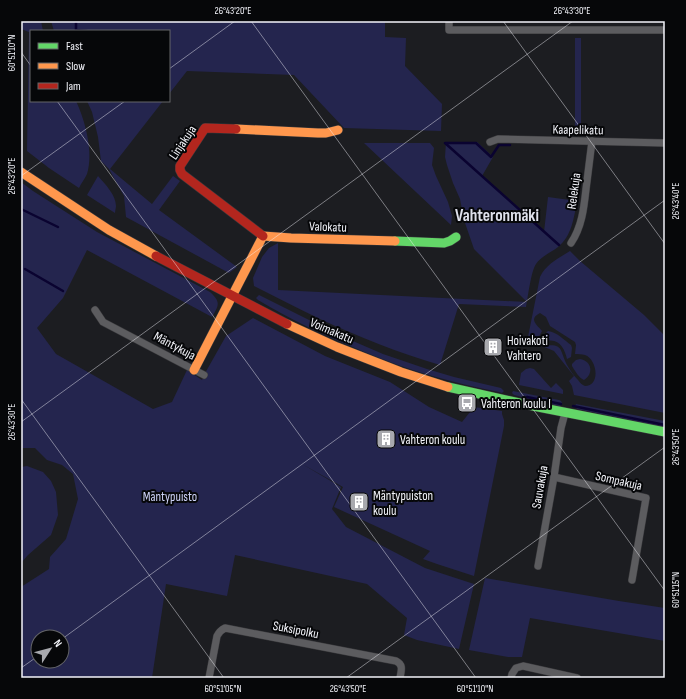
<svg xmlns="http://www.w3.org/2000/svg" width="686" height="699" font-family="'Sofia Sans Condensed',sans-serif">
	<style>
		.green { fill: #24254e; fill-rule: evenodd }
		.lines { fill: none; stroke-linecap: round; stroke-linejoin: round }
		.stream { stroke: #0a0330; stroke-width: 2.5 }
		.street-casing { stroke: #3a3a3d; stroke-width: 8 }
		.fast-casing { stroke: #3a3a3d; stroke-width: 10 }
		.slow-casing { stroke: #3a3a3d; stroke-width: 10 }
		.jam-casing { stroke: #3a3a3d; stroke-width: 10 }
		.street { stroke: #5c5c5f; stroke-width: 7 }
		.fast { stroke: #63d668; stroke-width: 9 }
		.slow { stroke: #ff974d; stroke-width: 9 }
		.jam { stroke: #b3261e; stroke-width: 9 }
		.ticks { fill: none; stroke: #f3f4fa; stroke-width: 1; stroke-opacity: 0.45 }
		.labels { text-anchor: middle; stroke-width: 4; stroke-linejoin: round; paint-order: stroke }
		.street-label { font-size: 13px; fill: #f3f4fa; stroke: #060709 }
		.poi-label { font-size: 13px; fill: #f3f4fa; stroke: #060709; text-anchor: start }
		.park-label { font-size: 13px; fill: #d1d6fb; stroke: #060709 }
		.district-label { font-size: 17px; font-weight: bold; fill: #dfe1ec; stroke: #060709 }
		.neatline { fill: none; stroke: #f3f4fa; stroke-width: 1.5 }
		.ticks-label { font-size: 10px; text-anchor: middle; fill: #f3f4fa }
	</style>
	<rect width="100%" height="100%" fill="#1c1d21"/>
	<g class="green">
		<path d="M21,21H41L43,31H31V101H76C85,120 94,153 87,174C85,179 81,183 79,188L49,168L27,151L29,32L21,29Z"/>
		<polygon points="51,21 385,21 385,37 406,38 405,66 442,104 441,131 344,128 294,75 187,71 169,94 169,31 54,31"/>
		<rect x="575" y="38" width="6" height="94"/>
		<polygon points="87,101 163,101 110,169 152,204 173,176 180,181 159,210 237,267 229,273 126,217 124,196 109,169 101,161 98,137 92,112"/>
		<path d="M446,142H477L493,157L482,176L544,232L548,197L577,201C574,217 572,236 558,247C552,252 540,257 536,264C531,271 528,297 526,307L459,304L440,365C399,353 359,337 320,319C297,308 276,297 254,286L253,278L262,257L269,248L278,243V290L527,302L474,249L464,220L460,199L453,183L447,165L445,157Z"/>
		<polygon points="364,143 430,143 434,148 432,165 436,176 448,202 452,216 451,225"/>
		<path d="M98,176C105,184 116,195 116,206C116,207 115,212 115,213L87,195Z"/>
		<path d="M21,182L33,191L97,232L210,292C221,302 219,305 212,317L87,250L63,298L37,328L56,354L153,409L172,402L187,370L202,380L204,375L226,336L253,318L325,356L390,382L429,407L462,422L474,407L502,411V414L504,420V426L474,576L437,564L423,559L430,551L334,507L343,487L302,464L341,487L332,509L346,527L425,568L474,584L459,649L417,640L404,635L407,618L367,584L235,555L227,596L166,584L152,678H21V587L49,569L50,557L66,539L78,499L73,474L62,465L47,460L35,448H21ZM38,637H62V661H38Z"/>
		<path d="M570,251L580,261L644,315L665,336V413L574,395L572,386L569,381L574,376L554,351L542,346C564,343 559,349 567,365C570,370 574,376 578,380C580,383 582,385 585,386C601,386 597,359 585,355C582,354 578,354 575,354L576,345L575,342L550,326L546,317L540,313C528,319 537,325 542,331L535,344L527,342L540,277C546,264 559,258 570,251Z"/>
		<path d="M259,295L339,335L383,354L427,369L454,377L501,388L504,391L502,393L499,392C478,388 457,383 436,377C411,370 386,361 362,351C326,336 291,320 258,300L256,298Z"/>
		<path d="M548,331C557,332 564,340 571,345L572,348L571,357L567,359C565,349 559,338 547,341C545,341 543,342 541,342L546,333Z"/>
		<path d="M580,359C592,361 594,374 584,380C579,378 575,371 572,366V364L576,360Z"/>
		<polygon points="530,368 534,369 551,388 556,383 563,390 563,394 519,385 521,373 526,369"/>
		<polygon points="513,391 559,400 561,401 562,403 561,405 559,406 514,395 512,393"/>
		<polygon points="576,404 665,421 665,427 577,409 575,406"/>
		<polygon points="27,466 43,472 51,481 56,492 58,515 51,535 28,555 21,563 21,467"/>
		<polygon points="485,578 619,601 665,608 665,641 530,618 522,657 508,657 469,650"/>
	</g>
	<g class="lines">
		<g class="stream">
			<polyline points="76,21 76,30 87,31"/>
			<polyline points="445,143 559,245"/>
			<polyline points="446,143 476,143 491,157 499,145 510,145"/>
			<polyline points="21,209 58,227"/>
			<polyline points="25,269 63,291"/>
			<polyline points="527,397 561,404"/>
			<polyline points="573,406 665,425"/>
		</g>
		<g class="street-casing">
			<g id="street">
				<polyline points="449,21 449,30 665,30"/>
				<polyline points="490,142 498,139 665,143"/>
				<path d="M571,243C582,227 584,207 586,189C588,173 590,157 592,141"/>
				<polyline points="95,310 103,322 204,375"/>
				<polyline points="554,477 646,498 632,580"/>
				<polyline points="538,566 554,477 561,428 565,413"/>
				<path d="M209,678L217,636C219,632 221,630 225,628L396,661C404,665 401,671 400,678"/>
				<polyline points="511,678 512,674 516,668 523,666 577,678"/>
			</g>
		</g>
		<g class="fast-casing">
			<g id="fast">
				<polyline points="395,241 444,243 450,241 456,237"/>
				<polyline points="448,387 533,406 665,432"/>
			</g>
		</g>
		<g class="slow-casing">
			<g id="slow">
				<polyline points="236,129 318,133 326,133 338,130"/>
				<polyline points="21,172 109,230 156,256"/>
				<polyline points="287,324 337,347 401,372 448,387"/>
				<polyline points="194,370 263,236 291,238 395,241"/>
			</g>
		</g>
		<g class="jam-casing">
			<g id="jam">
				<polyline points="236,129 205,128 180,166 180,170 182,174 263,236"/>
				<polyline points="156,256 287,324"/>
			</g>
		</g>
		<use href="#street" class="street"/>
		<use href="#fast" class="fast"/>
		<use href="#slow" class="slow"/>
		<use href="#jam" class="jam"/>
	</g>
	<path class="ticks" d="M251,21L665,591M503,21L665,244M21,52L31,66M169,69L235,21M57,101L476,678M21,176L125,101M21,399L224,678M21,422L573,21M62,639L665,200M21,668L38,656M346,678L665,447"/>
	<defs>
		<g id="building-square" transform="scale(1)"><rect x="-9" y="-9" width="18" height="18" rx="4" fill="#a8a9ae" stroke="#060709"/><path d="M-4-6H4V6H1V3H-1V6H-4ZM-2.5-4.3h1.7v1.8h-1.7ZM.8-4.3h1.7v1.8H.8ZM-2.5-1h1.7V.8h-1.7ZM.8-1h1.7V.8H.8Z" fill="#fff"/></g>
		<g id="bus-square" transform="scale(1)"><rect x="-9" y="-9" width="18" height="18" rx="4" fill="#a8a9ae" stroke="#060709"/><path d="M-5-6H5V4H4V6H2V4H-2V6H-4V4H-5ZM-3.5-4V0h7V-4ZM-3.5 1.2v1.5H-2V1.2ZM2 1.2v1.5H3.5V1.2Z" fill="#fff"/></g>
	</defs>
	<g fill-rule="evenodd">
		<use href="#building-square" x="493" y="347"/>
		<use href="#bus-square" x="467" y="403"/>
		<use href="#building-square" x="386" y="439"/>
		<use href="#building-square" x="359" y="502"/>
	</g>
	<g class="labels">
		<g class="street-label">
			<text transform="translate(578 129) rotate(1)" y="5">Kaapelikatu</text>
			<text transform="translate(182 142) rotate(-56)" y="5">Linjakuja</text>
			<text transform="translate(573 191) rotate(-82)" y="5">Relekuja</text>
			<text transform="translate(328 226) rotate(2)" y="5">Valokatu</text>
			<text transform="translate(332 330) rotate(23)" y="5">Voimakatu</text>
			<text transform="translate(175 345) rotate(28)" y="5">Mäntykuja</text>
			<text transform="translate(619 480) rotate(13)" y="5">Sompakuja</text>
			<text transform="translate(539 487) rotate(-80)" y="5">Sauvakuja</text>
			<text transform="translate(296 629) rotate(11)" y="5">Suksipolku</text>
		</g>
		<g class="poi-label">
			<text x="507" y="345">Hoivakoti<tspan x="507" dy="15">Vahtero</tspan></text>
			<text x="481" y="408">Vahteron koulu I</text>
			<text x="400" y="444">Vahteron koulu</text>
			<text x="373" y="500">Mäntypuiston<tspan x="373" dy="15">koulu</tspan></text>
		</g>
		<g class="park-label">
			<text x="170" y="501">Mäntypuisto</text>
		</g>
		<g class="district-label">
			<text x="497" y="221">Vahteronmäki</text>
		</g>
	</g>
	<rect width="686" height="699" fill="none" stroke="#060709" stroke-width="44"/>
	<rect x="30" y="30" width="140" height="72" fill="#060709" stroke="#656669"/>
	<rect x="38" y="43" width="20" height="6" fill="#63d668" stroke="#656669"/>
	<text x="66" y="50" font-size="12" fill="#f3f4fa">Fast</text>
	<rect x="38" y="63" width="20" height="6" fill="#ff974d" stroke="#656669"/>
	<text x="66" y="70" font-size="12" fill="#f3f4fa">Slow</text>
	<rect x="38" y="83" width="20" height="6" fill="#b3261e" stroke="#656669"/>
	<text x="66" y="90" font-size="12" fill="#f3f4fa">Jam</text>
	<g transform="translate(50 649) rotate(54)"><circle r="19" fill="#060709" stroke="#656669"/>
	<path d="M0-3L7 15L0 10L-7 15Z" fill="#a8a9ae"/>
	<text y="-6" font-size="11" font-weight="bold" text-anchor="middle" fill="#f3f4fa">N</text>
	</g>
	<rect x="22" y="22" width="642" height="655" class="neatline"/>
	<g class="ticks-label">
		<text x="233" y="14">26°43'20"E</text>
		<text x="572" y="14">26°43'30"E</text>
		<text transform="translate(11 53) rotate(-90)" y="4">60°51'10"N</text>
		<text transform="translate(11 176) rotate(-90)" y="4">26°43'20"E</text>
		<text transform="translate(675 201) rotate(-90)" y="4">26°43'40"E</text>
		<text transform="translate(11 422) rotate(-90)" y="4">26°43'30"E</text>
		<text transform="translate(675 447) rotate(-90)" y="4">26°43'50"E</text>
		<text transform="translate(675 590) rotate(-90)" y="4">60°51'15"N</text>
		<text x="223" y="692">60°51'05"N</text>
		<text x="348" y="692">26°43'50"E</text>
		<text x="475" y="692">60°51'10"N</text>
	</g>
</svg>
